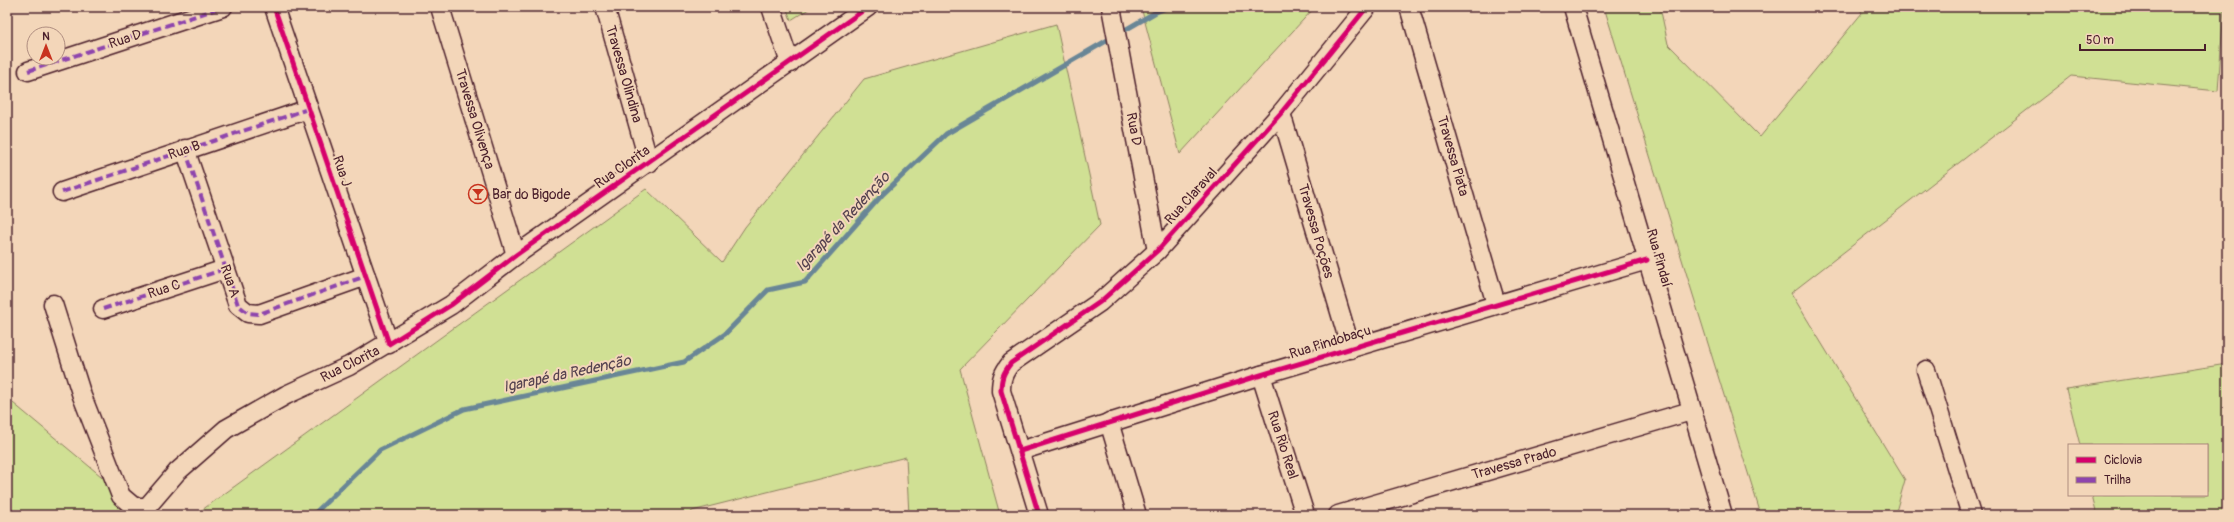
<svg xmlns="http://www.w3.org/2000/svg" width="2234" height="522" viewBox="0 0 2234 522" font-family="Pangolin,sans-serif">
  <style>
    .green { fill: #d0e094; stroke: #8d8060 }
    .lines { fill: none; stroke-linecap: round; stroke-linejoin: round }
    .stream { stroke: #698696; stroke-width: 5 }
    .minor-casing { stroke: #4a1f2b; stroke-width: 21 }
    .minor { stroke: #f3d6b9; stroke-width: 18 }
    .quiet { stroke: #8e44ad; stroke-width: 4; stroke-dasharray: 8 4; stroke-linecap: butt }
    .cycleway-casing { stroke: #f3d6b9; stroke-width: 8 }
    .cycleway { stroke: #d6006c; stroke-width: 5 }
    .labels { text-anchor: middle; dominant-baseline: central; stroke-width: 4; stroke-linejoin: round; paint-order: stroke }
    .street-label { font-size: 14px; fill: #4a1f2b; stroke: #f3d6b9 }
    .poi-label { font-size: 14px; fill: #4a1f2b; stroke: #f3d6b9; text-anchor: start }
    .water-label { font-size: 15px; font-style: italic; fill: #54414f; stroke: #f3d6b9 }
  </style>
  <rect width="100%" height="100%" fill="#f3d6b9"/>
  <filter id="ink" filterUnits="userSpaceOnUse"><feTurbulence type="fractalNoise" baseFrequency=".025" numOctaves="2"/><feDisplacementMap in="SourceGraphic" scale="8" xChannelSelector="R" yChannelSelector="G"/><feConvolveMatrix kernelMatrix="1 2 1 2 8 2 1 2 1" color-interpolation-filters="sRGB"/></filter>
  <g filter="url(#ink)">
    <g class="green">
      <path d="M786 7H812L791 20Z"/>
      <path d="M1141 7H1315L1180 154Z"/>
      <path d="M1604 7H1660L1668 44 1760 137 1862 13 1859 7H2224L2218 91 2071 76 1791 293 1905 480 1895 515H1761Z"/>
      <path d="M1056 24 1100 225 960 369 1000 515H909L906 457 692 511 690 515H195L646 189 722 262 745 227 864 79Z"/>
      <path d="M2227 364V515H2097L2092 495H2207V445H2080L2066 389Z"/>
      <path d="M7 398 148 515H7Z"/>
    </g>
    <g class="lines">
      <path class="stream" d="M313 515 380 450 464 409 684 362 725 334 768 290 805 282 882 195 946 134 1156 12 1169 7"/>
      <defs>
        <g id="minor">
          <path d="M274 7 389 344"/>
          <path d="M440 7 516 255"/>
          <path d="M605 7 649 163"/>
          <path d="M771 7 790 63"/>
          <path d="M1111 7 1157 251"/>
          <path d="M1409 7 1496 304"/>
          <path d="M1573 7 1723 515"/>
          <path d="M28 71 223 7"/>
          <path d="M1281 113 1351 349"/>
          <path d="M185 149 238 305 248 313 259 314 366 276"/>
          <path d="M62 192 308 109"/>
          <path d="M53 304 82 396 121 496 134 507H147L177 472 226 429 286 395 349 366 451 305 516 255 868 7"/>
          <path d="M103 309 225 269"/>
          <path d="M1926 370 1971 515"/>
          <path d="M1261 375 1305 515"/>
          <path d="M1109 422 1137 515"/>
          <path d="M1020 451 1261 375 1647 260"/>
          <path d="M1039 515 1001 391C1001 379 1003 373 1011 363L1100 302 1157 251 1281 113 1367 7"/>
          <path d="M1338 515 1691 411"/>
        </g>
      </defs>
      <use href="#minor" class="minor-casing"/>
      <use href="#minor" class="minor"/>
      <g class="quiet">
        <path d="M28 71 223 7"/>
        <path d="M185 149 238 305 248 313 259 314 366 276"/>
        <path d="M62 192 308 109"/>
        <path d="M103 309 225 269"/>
      </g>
      <defs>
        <g id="cycleway">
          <path d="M274 7 389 344 451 305 516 255 868 7"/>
          <path d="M1020 451 1261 375 1647 260"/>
          <path d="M1039 515 1001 391C1001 379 1003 373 1011 363L1100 302 1157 251 1281 113 1367 7"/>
        </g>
      </defs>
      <use href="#cycleway" class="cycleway-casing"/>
      <use href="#cycleway" class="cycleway"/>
    </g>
  </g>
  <defs>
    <symbol id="bar-ring" viewBox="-11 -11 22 22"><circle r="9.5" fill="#f3d6b9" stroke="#c8321e" stroke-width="1.5"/><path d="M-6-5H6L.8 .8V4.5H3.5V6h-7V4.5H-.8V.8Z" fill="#c8321e"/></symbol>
  </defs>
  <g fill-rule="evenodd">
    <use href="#bar-ring" x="467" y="183" width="22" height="22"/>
  </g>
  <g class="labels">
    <g class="street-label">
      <text transform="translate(125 39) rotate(-18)">Rua D</text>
      <text transform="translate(624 74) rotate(74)">Travessa Olindina</text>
      <text transform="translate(475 119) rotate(73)">Travessa Olivença</text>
      <text transform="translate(1134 129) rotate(79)">Rua D</text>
      <text transform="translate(184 150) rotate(-19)">Rua B</text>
      <text transform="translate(1453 156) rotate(74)">Travessa Piata</text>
      <text transform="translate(622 167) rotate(-35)">Rua Clorita</text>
      <text transform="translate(342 171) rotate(71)">Rua J</text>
      <text transform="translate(1191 196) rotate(-48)">Rua Claraval</text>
      <text transform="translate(1316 231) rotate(74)">Travessa Poções</text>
      <text transform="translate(1659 258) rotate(74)">Rua Pindaí</text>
      <text transform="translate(230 281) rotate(71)">Rua A</text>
      <text transform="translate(164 289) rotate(-18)">Rua C</text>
      <text transform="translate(1330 342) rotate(-17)">Rua Pindobaçu</text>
      <text transform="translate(350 364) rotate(-27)">Rua Clorita</text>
      <text transform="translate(1283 445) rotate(72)">Rua Rio Real</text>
      <text transform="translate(1514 463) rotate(-16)">Travessa Prado</text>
    </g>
    <g class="poi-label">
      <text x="492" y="194">Bar do Bigode</text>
    </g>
    <g class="water-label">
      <text transform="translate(843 222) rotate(-47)">Igarapé da Redenção</text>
      <text transform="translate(567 374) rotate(-12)">Igarapé da Redenção</text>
    </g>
  </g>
  <rect width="2234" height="522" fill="none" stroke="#f3d6b9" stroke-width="24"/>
  <rect x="12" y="12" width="2210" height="498" fill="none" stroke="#4a1f2b" stroke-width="1.5" filter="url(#ink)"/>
  <rect x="2068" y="444" width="140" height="52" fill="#f3d6b9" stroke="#af8d80"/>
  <rect x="2076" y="457" width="20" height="6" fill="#d6006c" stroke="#af8d80"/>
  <text x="2104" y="464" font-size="12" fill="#4a1f2b">Ciclovia</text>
  <rect x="2076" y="477" width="20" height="6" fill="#8e44ad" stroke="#af8d80"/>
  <text x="2104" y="484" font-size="12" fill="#4a1f2b">Trilha</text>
  <g transform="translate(46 46)"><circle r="19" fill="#f3d6b9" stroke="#af8d80"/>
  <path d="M0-3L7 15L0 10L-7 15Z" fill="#c8321e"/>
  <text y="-6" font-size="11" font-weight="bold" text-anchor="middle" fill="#4a1f2b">N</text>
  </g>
  <path d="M2080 44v6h125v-6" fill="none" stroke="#4a1f2b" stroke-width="2"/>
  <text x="2086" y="44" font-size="12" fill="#4a1f2b" stroke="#f3d6b9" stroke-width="3" paint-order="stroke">50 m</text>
</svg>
